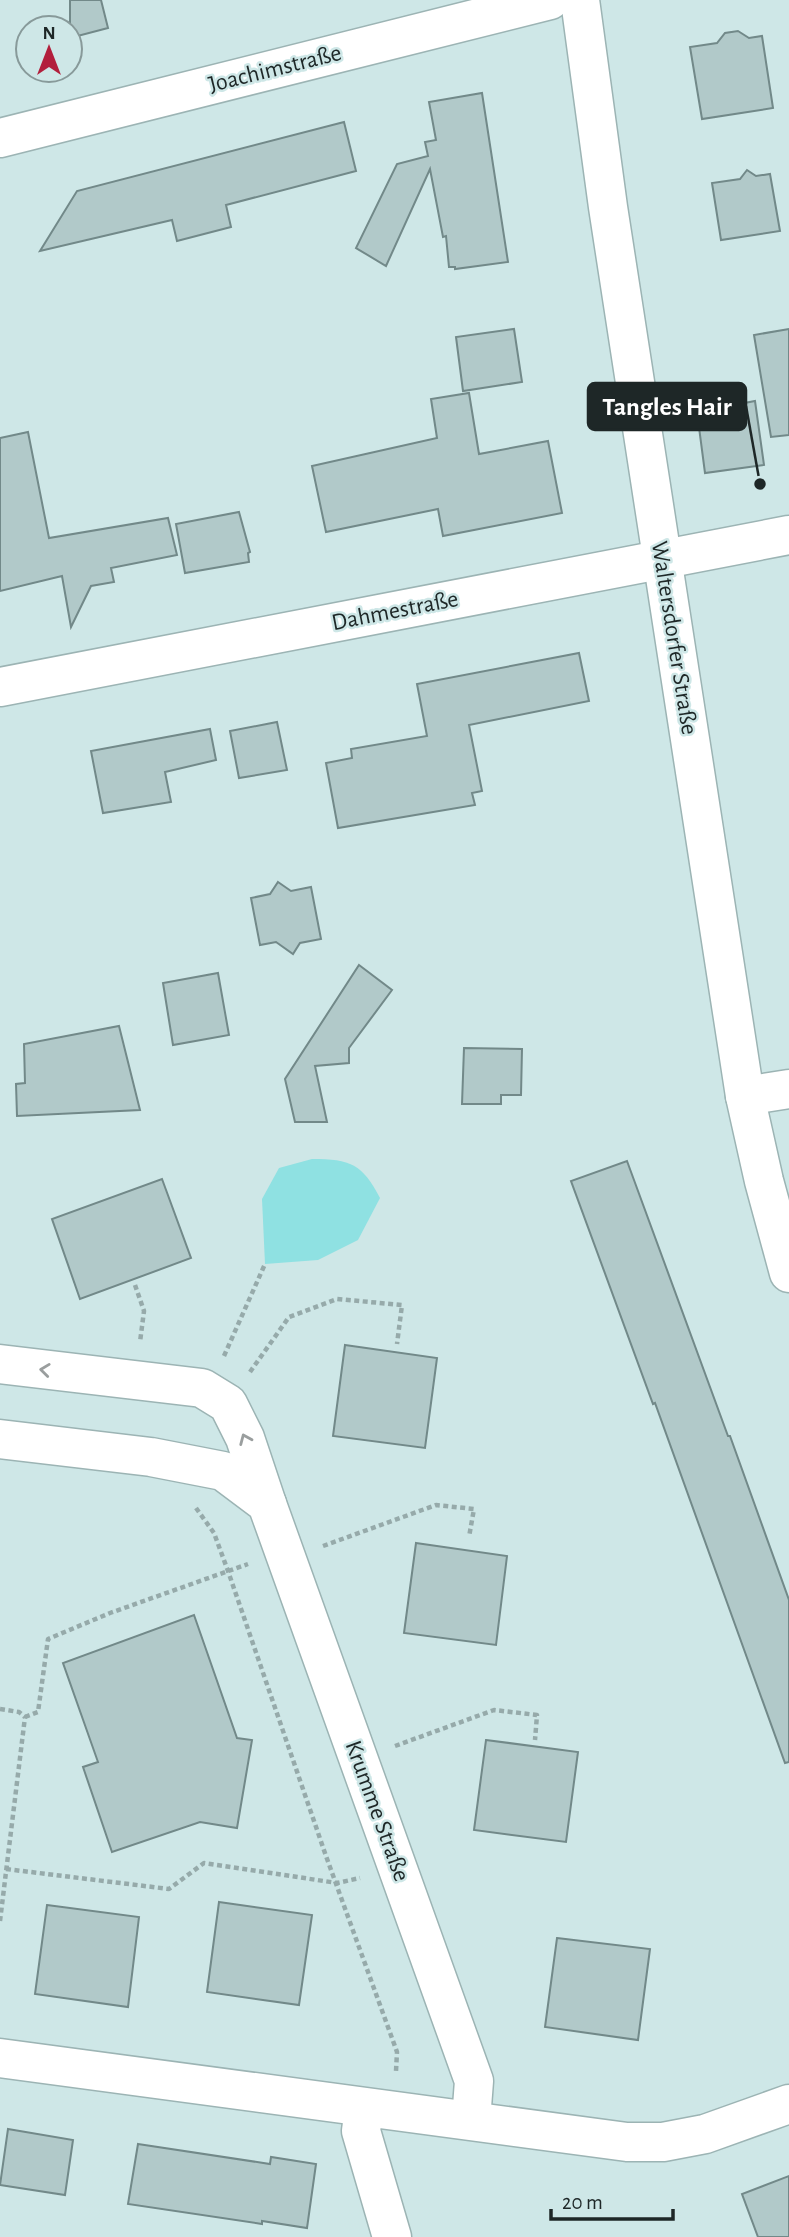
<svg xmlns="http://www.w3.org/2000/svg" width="789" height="2237" viewBox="0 0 789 2237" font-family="'Alegreya Sans',sans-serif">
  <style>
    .green { fill: #8fe1e2 }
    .building { fill: #b1c9c9; stroke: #728989; stroke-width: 2 }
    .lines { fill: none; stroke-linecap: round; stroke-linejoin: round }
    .minor-casing { stroke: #9cb4b4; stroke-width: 41 }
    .path { stroke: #96aaaa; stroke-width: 4.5; stroke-dasharray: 5 3.5; stroke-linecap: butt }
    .minor { stroke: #fff; stroke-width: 38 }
    .oneway { stroke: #9a9e9e }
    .labels { text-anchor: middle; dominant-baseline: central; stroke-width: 5; stroke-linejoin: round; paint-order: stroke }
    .street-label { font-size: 24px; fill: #1e2727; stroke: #cee7e7 }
    .leader { fill: none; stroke: #1e2727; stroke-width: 2.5 }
    .callout-dot { fill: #1e2727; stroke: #cee7e7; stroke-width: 2.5 }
    .callout { fill: #1e2727; stroke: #1e2727; stroke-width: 2.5 }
    .callout-label { font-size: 26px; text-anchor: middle; font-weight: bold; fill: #fff }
  </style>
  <rect width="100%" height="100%" fill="#cee7e7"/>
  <path class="green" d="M312 1159C351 1159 362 1164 380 1198L358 1240 318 1260 265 1264 262 1199 279 1168Z"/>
  <g class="building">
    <path d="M70 0H101L108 28 70 38Z"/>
    <path d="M738 31 749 38 762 36 773 108 702 119 690 47 717 43 725 33Z"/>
    <path d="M482 93 508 262 455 269V267H449L446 236 443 237 430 169 386 266 356 248 397 164 428 156 425 142 436 140 429 102Z"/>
    <path d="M344 122 356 171 226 205 231 227 177 241 172 220 40 251 77 191Z"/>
    <path d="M747 170 756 176 770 174 780 231 721 240 712 183 740 179Z"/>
    <path d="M514 329 522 382 463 391 456 337Z"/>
    <path d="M789 329V435L771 437 754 335Z"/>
    <path d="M469 393 479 454 548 441 562 513 443 536 438 509 326 532 312 466 437 438 431 399Z"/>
    <path d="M755 401 764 465 705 473 697 412Z"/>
    <path d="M28 432 49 538 168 518 177 555 111 568 114 582 91 586 71 627 62 576 0 591V438Z"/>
    <path d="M239 512 250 552 248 553 249 562 185 573 176 524Z"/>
    <path d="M579 653 589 701 469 725 482 791 472 793 475 805 338 828 326 763 352 758 351 749 427 736 417 684Z"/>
    <path d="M277 722 287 770 239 778 230 731Z"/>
    <path d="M210 729 216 760 165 772 171 802 103 813 91 751Z"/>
    <path d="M278 882 291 891 311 887 321 939 300 943 293 954 276 942 260 945 251 898 270 894Z"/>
    <path d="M359 965 392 990 349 1048V1063L315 1066 327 1122H295L285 1079Z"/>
    <path d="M218 973 229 1035 173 1045 163 983Z"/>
    <path d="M119 1026 140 1110 17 1116 16 1084 25 1083 24 1044Z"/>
    <path d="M464 1048 522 1049 521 1095H501V1104H462Z"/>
    <path d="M627 1161 728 1436H730L789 1600V1762L785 1763 655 1403 653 1404 571 1181Z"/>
    <path d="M162 1179 191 1258 80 1299 52 1219Z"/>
    <path d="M345 1345 437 1358 425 1448 333 1436Z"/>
    <path d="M416 1543 507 1556 496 1645 404 1633Z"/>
    <path d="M194 1615 237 1738 252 1740 237 1828 200 1822 112 1852 83 1767 98 1762 63 1663Z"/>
    <path d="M486 1740 578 1752 566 1842 474 1830Z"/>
    <path d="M219 1902 312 1915 299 2005 207 1992Z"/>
    <path d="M47 1905 139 1917 128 2007 35 1994Z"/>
    <path d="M557 1938 650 1949 638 2040 545 2027Z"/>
    <path d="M8 2129 73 2140 65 2195 0 2185Z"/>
    <path d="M138 2144 270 2164 271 2157 316 2164 307 2228 262 2221V2224L128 2204Z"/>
    <path d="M789 2176V2237H758L742 2194Z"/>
  </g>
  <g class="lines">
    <defs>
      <g id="minor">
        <path d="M580 0 608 207 745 1096 764 1181 789 1273"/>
        <path d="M0 138 550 0"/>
        <path d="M0 687 789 535"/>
        <path d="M745 1096 789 1089"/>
        <path d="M0 1364 202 1388 228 1404 245 1438 267 1504"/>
        <path d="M0 1439 151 1457 223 1471 267 1504 474 2081 471 2120"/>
        <path d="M0 2058 627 2142H663L705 2134 789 2104"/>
        <path d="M364 2108 361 2131 392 2237"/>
      </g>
    </defs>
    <use href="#minor" class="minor-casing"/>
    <g class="path">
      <path d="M135 1285 144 1311 140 1342"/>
      <path d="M224 1356 265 1264"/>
      <path d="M250 1372 289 1317 337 1299 402 1305 397 1344"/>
      <path d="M196 1508 214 1533 228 1571 326 1856 397 2052 396 2071"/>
      <path d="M323 1546 436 1505 474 1509 469 1537"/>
      <path d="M0 1709 19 1712 25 1717"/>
      <path d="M25 1717 38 1712 48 1639 110 1613 248 1564"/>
      <path d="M395 1746 494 1710 537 1715 535 1740"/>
      <path d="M6 1869 169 1889 204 1863 337 1883 360 1878"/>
      <path d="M0 1921 25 1717"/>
    </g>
    <use href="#minor" class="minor"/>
  </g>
  <defs><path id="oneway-chevron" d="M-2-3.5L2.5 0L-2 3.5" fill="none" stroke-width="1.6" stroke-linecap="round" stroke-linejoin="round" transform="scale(1.75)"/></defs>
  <g class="oneway">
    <use href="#oneway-chevron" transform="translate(45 1370) rotate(-173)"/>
    <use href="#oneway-chevron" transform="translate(245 1439) rotate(-113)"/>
  </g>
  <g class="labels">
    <g class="street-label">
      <text transform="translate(275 69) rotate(-14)">Joachimstraße</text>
      <text transform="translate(395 611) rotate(-11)">Dahmestraße</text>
      <text transform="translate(674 638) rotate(81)">Waltersdorfer Straße</text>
      <text transform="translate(377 1811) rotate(70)">Krumme Straße</text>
    </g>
  </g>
  <path class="leader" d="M760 484L746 406"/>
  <circle class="callout-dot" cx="760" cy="484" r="7"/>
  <rect class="callout" x="588" y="383" width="158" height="47" rx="7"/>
  <g class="callout-label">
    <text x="667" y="415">Tangles Hair</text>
  </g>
  <g transform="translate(49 49)"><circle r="33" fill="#cee7e7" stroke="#889a9a" stroke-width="2"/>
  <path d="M0-5L12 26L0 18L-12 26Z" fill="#b21f3c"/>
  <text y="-10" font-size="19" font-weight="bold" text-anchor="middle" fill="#1e2727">N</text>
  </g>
  <path d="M551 2209v10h122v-10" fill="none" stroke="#1e2727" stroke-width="3.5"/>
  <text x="562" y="2209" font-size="21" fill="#1e2727" stroke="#cee7e7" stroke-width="5" paint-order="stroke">20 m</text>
</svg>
